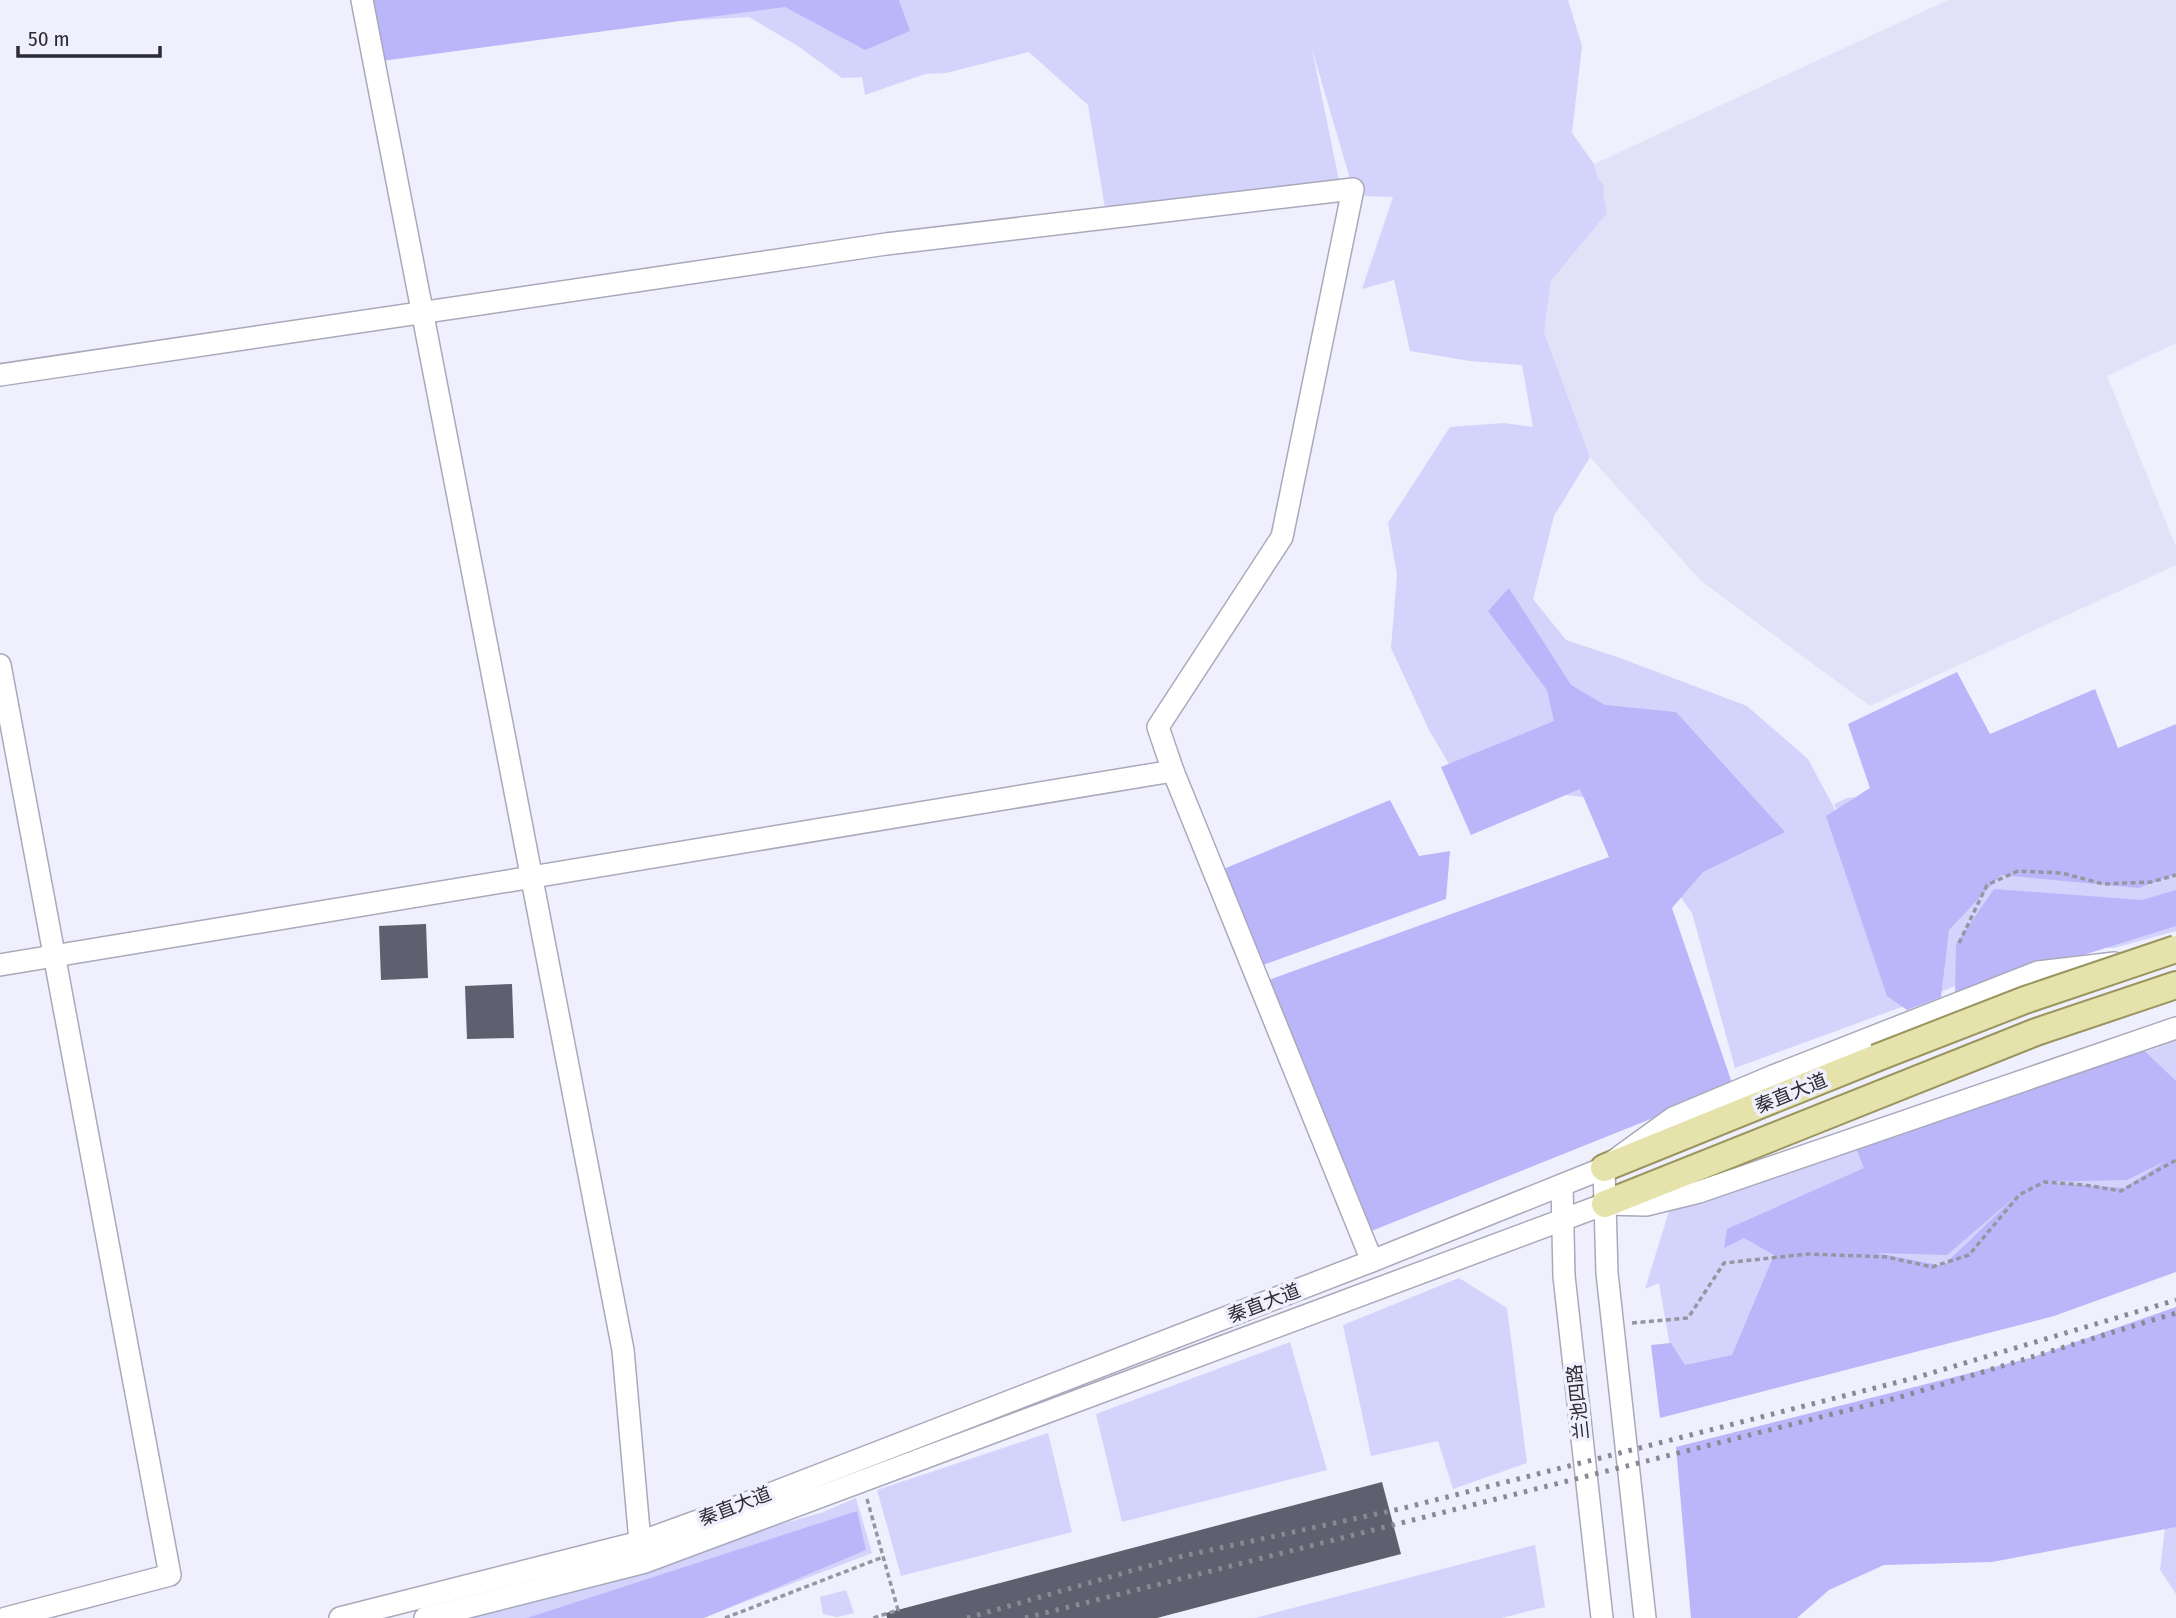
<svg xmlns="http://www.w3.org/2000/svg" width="2176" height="1618" viewBox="0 0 2176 1618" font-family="'Fira Sans Condensed','Noto Sans SC',sans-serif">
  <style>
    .built { fill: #e2e1f7 }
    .green { fill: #d4d3fc }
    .forest { fill: #bab6f9; fill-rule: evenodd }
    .building { fill: #5f5f6f }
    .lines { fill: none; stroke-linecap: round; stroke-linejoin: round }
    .minor-casing { stroke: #a9a9bb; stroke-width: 24 }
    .major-casing { stroke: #9a955e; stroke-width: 30 }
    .path { stroke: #9696a2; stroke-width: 3.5; stroke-dasharray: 5 3.5; stroke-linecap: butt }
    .minor { stroke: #fff; stroke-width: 21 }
    .major { stroke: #e6e2ac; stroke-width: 26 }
    .rail { stroke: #898994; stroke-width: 5; stroke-dasharray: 3.5 7; stroke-linecap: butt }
    .major-bridge-casing { stroke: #9a955e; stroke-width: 30; stroke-linecap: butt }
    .major-bridge { stroke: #e6e2ac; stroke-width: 26 }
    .labels { text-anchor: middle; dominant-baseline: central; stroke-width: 7; stroke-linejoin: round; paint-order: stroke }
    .street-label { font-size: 19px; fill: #2d2c34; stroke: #efeffe }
  </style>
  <rect width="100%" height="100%" fill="#efeffe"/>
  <path class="built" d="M1948 0H2176V343L2107 376 2176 547V565L1870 706 1701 581 1590 457 1544 332 1551 281 1607 213 1594 164Z"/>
  <g class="green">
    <path d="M400 0H1568L1582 46 1572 133 1594 164 1598 179 1604 186 1603 195 1607 213 1551 281 1544 332 1590 457 1554 516 1533 599 1566 640 1620 658 1747 706 1808 759 1863 862 1834 804 1847 798 1945 789 2052 788 2176 733V931L2114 948 2048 947 1929 997 1735 1068 1692 913 1655 861 1602 799 1565 795 1484 823 1429 730 1391 648 1397 575 1388 523 1450 427 1504 423 1533 427 1522 365 1470 361 1410 351 1394 280 1362 289 1393 197 1363 196 1350 179 1312 49 1340 185 1106 214 1088 105 1029 52 946 73 925 74 865 95 862 77 842 78 798 46 749 17 606 25Z"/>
    <path d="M2176 1041V1265L1681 1411 1659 1283 1645 1289 1670 1208 1854 1143 1859 1154Z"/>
    <path d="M1459 1278 1507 1308 1527 1463 1453 1489 1438 1441 1371 1456 1343 1325Z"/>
    <path d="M1290 1342 1327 1470 1122 1522 1096 1414Z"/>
    <path d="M1048 1433 1072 1532 901 1576 877 1490Z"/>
    <path d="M2176 1458V1594L2160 1570 2169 1494Z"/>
    <path d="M856 1498 872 1553 703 1618H439L821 1513Z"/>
    <path d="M1535 1545 1545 1607 1502 1618H1255Z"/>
    <path d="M846 1590 854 1613 837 1617 823 1614 820 1597Z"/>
  </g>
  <g class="forest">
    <path d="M370 0H899L910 31 865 50 785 7 382 61Z"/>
    <path d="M1509 588 1571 685 1605 705 1676 712 1785 832 1703 872 1672 908 1733 1086 1359 1236 1255 985 1609 857 1580 789 1471 835 1441 767 1554 721 1547 690 1488 611Z"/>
    <path d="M1957 672 1990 734 2095 689 2118 748 2176 724V874L2139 888 2001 875 1949 930 1941 997 1907 1010 1887 996 1826 816 1870 788 1848 724Z"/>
    <path d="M1390 800 1419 856 1450 851 1446 899 1255 968 1209 875Z"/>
    <path d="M1994 889 2142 900 2176 890V926L1955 995 1956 944Z"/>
    <path d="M2133 1040 2176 1081V1272L2054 1316 1660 1418 1651 1345 1671 1343 1685 1365 1732 1355 1774 1255 1744 1238 1724 1248 1727 1229 1864 1168 1854 1143ZM2166 1161 2124 1188 2043 1182 2127 1180ZM2017 1195 1943 1266 1876 1253 1947 1255Z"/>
    <path d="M2176 1307V1527L1992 1562 1884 1565 1829 1590 1797 1618H1691L1676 1447 2030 1358Z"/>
    <path d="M857 1511 866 1550 704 1618H527Z"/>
  </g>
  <g class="building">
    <path d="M426 924 428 978 381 980 379 926Z"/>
    <path d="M512 984 514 1038 467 1039 465 986Z"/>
    <path d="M1382 1482 1401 1554 1157 1618H887L886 1613Z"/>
  </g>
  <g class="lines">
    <defs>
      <g id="minor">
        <path d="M362 0 623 1350 640 1542"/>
        <path d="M0 375 886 244 1353 189 1282 537 1158 727 1173 771"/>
        <path d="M0 665 170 1575 6 1618"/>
        <path d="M0 965 1173 771 1372 1261"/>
        <path d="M1604 1168 1607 1273 1645 1618"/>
        <path d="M1562 1185 1564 1276 1602 1618"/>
        <path d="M340 1618 640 1542 739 1506 1372 1261 1604 1168 1673 1118 1773 1076 2038 972 2115 963"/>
        <path d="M425 1618 645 1562 1605 1204 1646 1205 1699 1192 2176 1028"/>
      </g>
      <g id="major">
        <path d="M1604 1168 1876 1058"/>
        <path d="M1605 1204 2036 1032 2176 985"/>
      </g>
    </defs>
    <use href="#minor" class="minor-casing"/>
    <use href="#major" class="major-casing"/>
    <g class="path">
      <path d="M1959 943 1987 885 2018 871 2062 873 2103 884 2151 882 2176 875"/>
      <path d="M1632 1323 1688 1318 1724 1263 1808 1254 1887 1257 1932 1267 1969 1255 2019 1195 2044 1182 2085 1185 2121 1191 2176 1160"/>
      <path d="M867 1499 898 1610 873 1618"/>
      <path d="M725 1618 883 1557"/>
    </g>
    <use href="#minor" class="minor"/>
    <use href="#major" class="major"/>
    <g class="rail">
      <path d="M967 1618 1183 1556 1404 1508 1918 1377 2176 1300"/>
      <path d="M1025 1618 1904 1396 2176 1313"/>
    </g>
    <defs>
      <path id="major-bridge" d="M1876 1058 2025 1000 2176 949"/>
    </defs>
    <use href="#major-bridge" class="major-bridge-casing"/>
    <use href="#major-bridge" class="major-bridge"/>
  </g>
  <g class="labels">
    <g class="street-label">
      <text transform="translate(1791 1093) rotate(-22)">秦直大道</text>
      <text transform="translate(1264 1303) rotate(-21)">秦直大道</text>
      <text transform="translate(1578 1402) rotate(-96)">兰池四路</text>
      <text transform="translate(735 1506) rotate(-21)">秦直大道</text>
    </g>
  </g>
  <path d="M18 46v10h142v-10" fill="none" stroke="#2d2c34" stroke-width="3.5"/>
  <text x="28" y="46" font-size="21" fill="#2d2c34" stroke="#efeffe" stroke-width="5" paint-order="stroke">50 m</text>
</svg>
